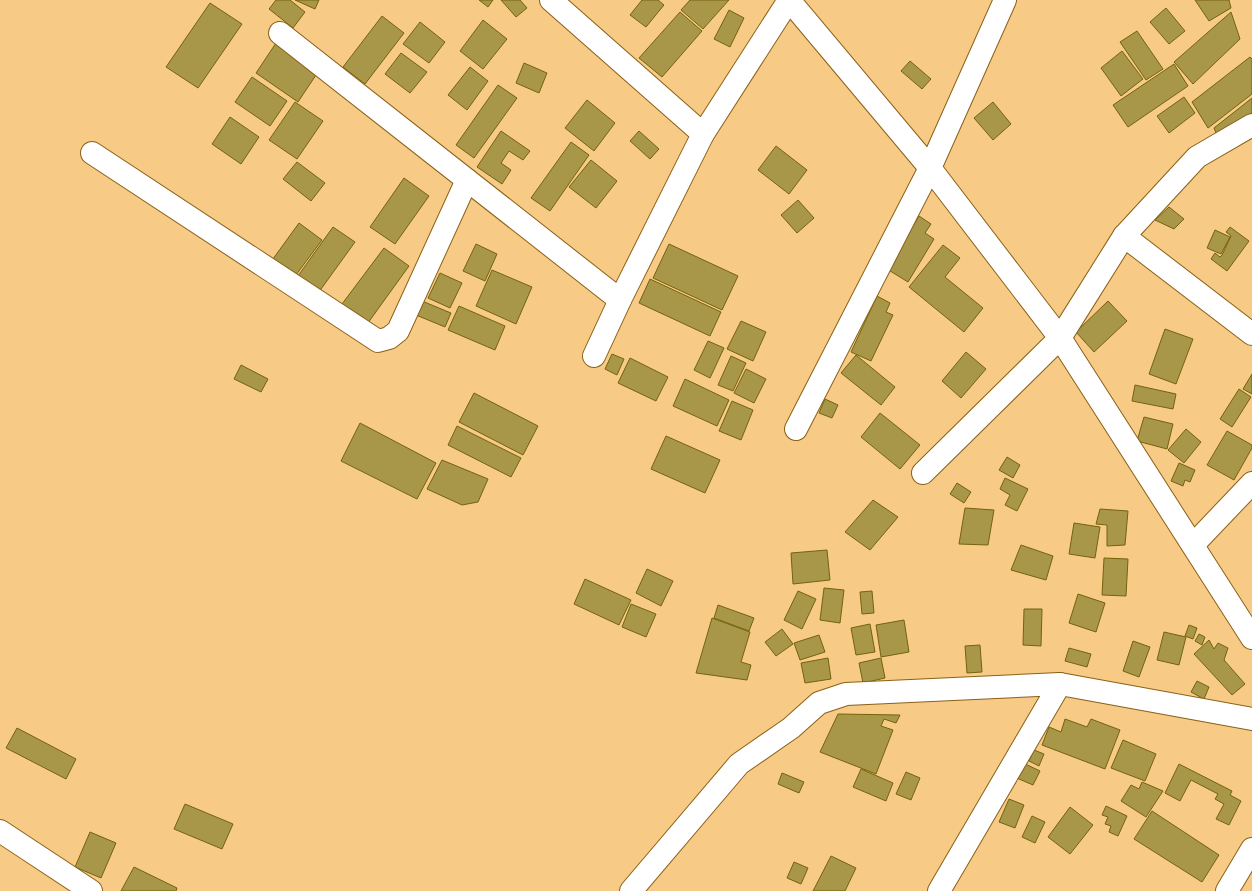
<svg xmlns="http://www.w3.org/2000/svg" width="1252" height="891" viewBox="0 0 1252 891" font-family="'Space Grotesk',sans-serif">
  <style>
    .building { fill: #a89649; stroke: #75630b }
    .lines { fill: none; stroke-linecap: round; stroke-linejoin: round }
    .minor-casing { stroke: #8a6118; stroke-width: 24 }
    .minor { stroke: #fff; stroke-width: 22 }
  </style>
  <rect width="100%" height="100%" fill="#f7ca86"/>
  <g class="building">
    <path d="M276 0H290L305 12 293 28 269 9Z"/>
    <path d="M295 0H319L315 9Z"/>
    <path d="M479 0H493L488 7Z"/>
    <path d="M501 0H520L527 8 516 17Z"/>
    <path d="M642 0H658L664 5 646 27 630 15Z"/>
    <path d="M690 0H729L703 29 681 10Z"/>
    <path d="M1195 0H1229L1231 8 1209 21Z"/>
    <path d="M210 3 242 24 198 88 166 67Z"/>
    <path d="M1166 8 1185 31 1169 44 1150 22Z"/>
    <path d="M729 10 744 18 730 47 714 39Z"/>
    <path d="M680 12 702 31 662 77 639 58Z"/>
    <path d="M1231 12 1240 39 1193 84 1174 62Z"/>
    <path d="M382 16 404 33 365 84 343 67Z"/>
    <path d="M483 20 507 39 483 69 460 51Z"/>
    <path d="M420 22 445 42 429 63 403 44Z"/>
    <path d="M1137 31 1163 69 1146 80 1120 42Z"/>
    <path d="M276 43 318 72 298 102 256 73Z"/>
    <path d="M1122 51 1143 79 1121 96 1101 68Z"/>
    <path d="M401 53 427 72 410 93 385 74Z"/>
    <path d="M1250 57 1252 59V94L1208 128 1192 102Z"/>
    <path d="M910 61 931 79 922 89 901 71Z"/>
    <path d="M524 63 547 73 539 93 516 83Z"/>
    <path d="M1174 64 1188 86 1128 127 1113 105Z"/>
    <path d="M470 67 488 81 467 110 448 95Z"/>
    <path d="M252 77 287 101 270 126 235 102Z"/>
    <path d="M498 85 517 98 474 158 456 145Z"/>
    <path d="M1184 97 1195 113 1169 133 1157 116Z"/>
    <path d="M1252 98V115L1218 138 1214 128Z"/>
    <path d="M587 100 615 123 594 151 565 128Z"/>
    <path d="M295 102 323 121 297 159 269 140Z"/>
    <path d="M993 102 1011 124 993 140 974 118Z"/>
    <path d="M230 117 259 137 241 164 212 144Z"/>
    <path d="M501 131 530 151 523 160 509 151 501 163 511 170 502 184 477 167Z"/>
    <path d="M639 131 659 149 650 159 630 141Z"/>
    <path d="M571 142 589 155 550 211 531 198Z"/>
    <path d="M776 146 807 170 789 194 758 170Z"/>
    <path d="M591 160 617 181 596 208 569 187Z"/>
    <path d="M297 162 325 183 311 201 283 179Z"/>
    <path d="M404 178 429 196 395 244 370 227Z"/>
    <path d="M798 200 814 218 797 233 781 215Z"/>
    <path d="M1169 207 1184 219 1174 229 1155 220Z"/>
    <path d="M919 216 931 224 925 233 934 239 908 282 887 269Z"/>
    <path d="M299 223 322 240 293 279 270 263Z"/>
    <path d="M333 227 355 242 316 296 295 280Z"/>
    <path d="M1230 227 1249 241 1227 271 1211 259 1215 253 1220 257 1222 255 1231 236 1226 232Z"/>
    <path d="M1215 230 1230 237 1221 254 1207 248Z"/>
    <path d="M476 244 497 254 485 281 463 271Z"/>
    <path d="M669 244 738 276 722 310 653 278Z"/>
    <path d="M943 245 960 258 945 277 983 308 964 332 909 287Z"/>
    <path d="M384 248 409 266 365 327 339 308Z"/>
    <path d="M492 270 532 287 516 324 476 306Z"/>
    <path d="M440 273 462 283 450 308 428 298Z"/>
    <path d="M650 279 721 312 710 336 639 303Z"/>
    <path d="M877 296 890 303 886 312 893 315 871 361 851 352Z"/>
    <path d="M422 301 451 313 445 327 416 315Z"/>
    <path d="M1108 301 1127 321 1094 352 1076 332Z"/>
    <path d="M459 306 505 326 495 350 448 330Z"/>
    <path d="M741 321 766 332 753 361 727 349Z"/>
    <path d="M1165 329 1193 339 1176 384 1149 374Z"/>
    <path d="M708 341 724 348 710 378 694 370Z"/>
    <path d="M966 352 986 369 961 398 942 381Z"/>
    <path d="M612 354 624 359 617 375 605 369Z"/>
    <path d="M856 355 895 387 881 405 841 373Z"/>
    <path d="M731 356 746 363 733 391 718 385Z"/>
    <path d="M630 358 668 377 656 401 618 383Z"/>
    <path d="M241 365 268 379 261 392 234 379Z"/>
    <path d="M746 369 766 379 754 403 734 393Z"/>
    <path d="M1252 374V394L1243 389Z"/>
    <path d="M685 379 729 400 717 426 673 406Z"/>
    <path d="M1135 385 1176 394 1173 409 1132 401Z"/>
    <path d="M1239 389 1251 397 1232 427 1220 419Z"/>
    <path d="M474 393 538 426 523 455 459 422Z"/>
    <path d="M825 399 838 405 832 418 819 413Z"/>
    <path d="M732 401 753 410 741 440 719 431Z"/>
    <path d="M880 413 920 445 900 469 861 437Z"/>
    <path d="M1144 417 1173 424 1167 449 1137 441Z"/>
    <path d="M360 423 436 463 417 499 341 461Z"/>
    <path d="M457 426 521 458 511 477 448 445Z"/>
    <path d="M1186 429 1201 442 1184 463 1168 450Z"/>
    <path d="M1227 431 1252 445V448L1234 480 1207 465Z"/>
    <path d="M666 436 720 460 705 493 651 469Z"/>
    <path d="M1007 457 1020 465 1013 478 999 470Z"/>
    <path d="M442 460 488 479 478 502 462 505 427 489Z"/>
    <path d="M1179 463 1195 470 1190 482 1185 480 1183 486 1171 481Z"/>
    <path d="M1005 478 1028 489 1017 511 1005 505 1010 495 1000 489Z"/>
    <path d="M957 483 971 492 964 503 950 494Z"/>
    <path d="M873 500 898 517 870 550 845 532Z"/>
    <path d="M965 508 994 510 988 545 959 544Z"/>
    <path d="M1100 509 1128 511 1125 545 1107 546V525L1096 524Z"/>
    <path d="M1074 523 1100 527 1095 558 1069 554Z"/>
    <path d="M1021 545 1053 556 1046 580 1011 570Z"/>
    <path d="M827 550 830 580 793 584 791 553Z"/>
    <path d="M1104 558 1128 559 1126 596 1102 595Z"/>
    <path d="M647 569 673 581 661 606 636 593Z"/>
    <path d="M585 579 631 600 619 625 574 604Z"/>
    <path d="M824 588 844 590 840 623 820 620Z"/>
    <path d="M798 591 816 599 802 629 784 620Z"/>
    <path d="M872 591 874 613 862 614 860 592Z"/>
    <path d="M1078 594 1105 603 1096 632 1069 623Z"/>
    <path d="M631 604 656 614 646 637 622 627Z"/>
    <path d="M718 605 754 618 749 631 714 618Z"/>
    <path d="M1024 609H1042L1041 646 1023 645Z"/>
    <path d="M712 618 750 632 741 662 751 665 747 680 696 673Z"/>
    <path d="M904 620 909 652 881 657 876 625Z"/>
    <path d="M870 624 875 652 856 655 851 628Z"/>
    <path d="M1189 625 1197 628 1193 639 1185 636Z"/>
    <path d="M782 629 793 644 776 656 765 642Z"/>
    <path d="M1164 632 1186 637 1179 665 1157 660Z"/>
    <path d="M1199 634 1205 637 1202 645 1195 641Z"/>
    <path d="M819 635 825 652 800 660 794 643Z"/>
    <path d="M1209 640 1214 649 1218 643 1228 648 1224 660 1245 684 1232 695 1194 654Z"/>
    <path d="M1133 641 1150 647 1139 677 1123 671Z"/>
    <path d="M980 645 982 672 967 673 965 646Z"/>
    <path d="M1069 648 1091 654 1087 667 1065 661Z"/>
    <path d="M828 658 831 679 805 683 801 663Z"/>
    <path d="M881 658 885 678 863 683 859 663Z"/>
    <path d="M1197 681 1209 687 1204 699 1191 692Z"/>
    <path d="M838 714 900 715 896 723 884 719 881 726 893 730 876 774 820 752Z"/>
    <path d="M1065 719 1087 727 1091 719 1120 730 1105 769 1042 745 1049 727 1061 732Z"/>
    <path d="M17 728 76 759 66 779 6 748Z"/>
    <path d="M1123 740 1156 754 1145 781 1111 768Z"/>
    <path d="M1034 750 1044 754 1039 766 1029 761Z"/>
    <path d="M1019 761 1040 771 1033 785 1012 776Z"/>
    <path d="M1179 764 1232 791 1230 795 1241 801 1229 825 1216 819 1224 804 1215 799 1218 794 1191 780 1180 801 1165 793Z"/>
    <path d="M861 769 893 783 886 801 853 787Z"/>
    <path d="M906 772 920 778 911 800 896 794Z"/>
    <path d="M782 773 804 782 799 793 778 784Z"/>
    <path d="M1142 782 1163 791 1146 817 1121 801 1131 785 1139 789Z"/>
    <path d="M1009 799 1024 805 1015 828 999 822Z"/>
    <path d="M185 804 233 824 222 849 174 829Z"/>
    <path d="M1106 806 1127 816 1118 836 1109 832 1111 826 1105 824 1108 817 1102 815Z"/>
    <path d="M1070 807 1093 825 1070 854 1048 837Z"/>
    <path d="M1152 811 1219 855 1202 882 1134 839Z"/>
    <path d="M1032 816 1045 822 1035 843 1022 837Z"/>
    <path d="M90 832 116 843 101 878 75 867Z"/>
    <path d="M831 856 856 868 845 891H813Z"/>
    <path d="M794 862 808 868 801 884 787 878Z"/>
    <path d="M134 867 177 888 176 891H121Z"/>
  </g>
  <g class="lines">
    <defs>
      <g id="minor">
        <path d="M551 0 703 134"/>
        <path d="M789 0 930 168 1060 338 1252 638"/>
        <path d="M280 33 620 300"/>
        <path d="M92 153 378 341 389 338 398 331 467 180"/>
        <path d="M1124 236 1252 334"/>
        <path d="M594 356 620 300 703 134 789 0"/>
        <path d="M796 429 930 168 1005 0"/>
        <path d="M923 473 1060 338 1124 236 1197 157 1252 125"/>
        <path d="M1193 545 1252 483"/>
        <path d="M0 831 91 891"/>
        <path d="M631 891 739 764 791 728 819 703 846 694 1060 684 1252 719"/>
        <path d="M939 891 1060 684"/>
        <path d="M1227 891 1252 849"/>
      </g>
    </defs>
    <use href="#minor" class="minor-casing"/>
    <use href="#minor" class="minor"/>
  </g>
</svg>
